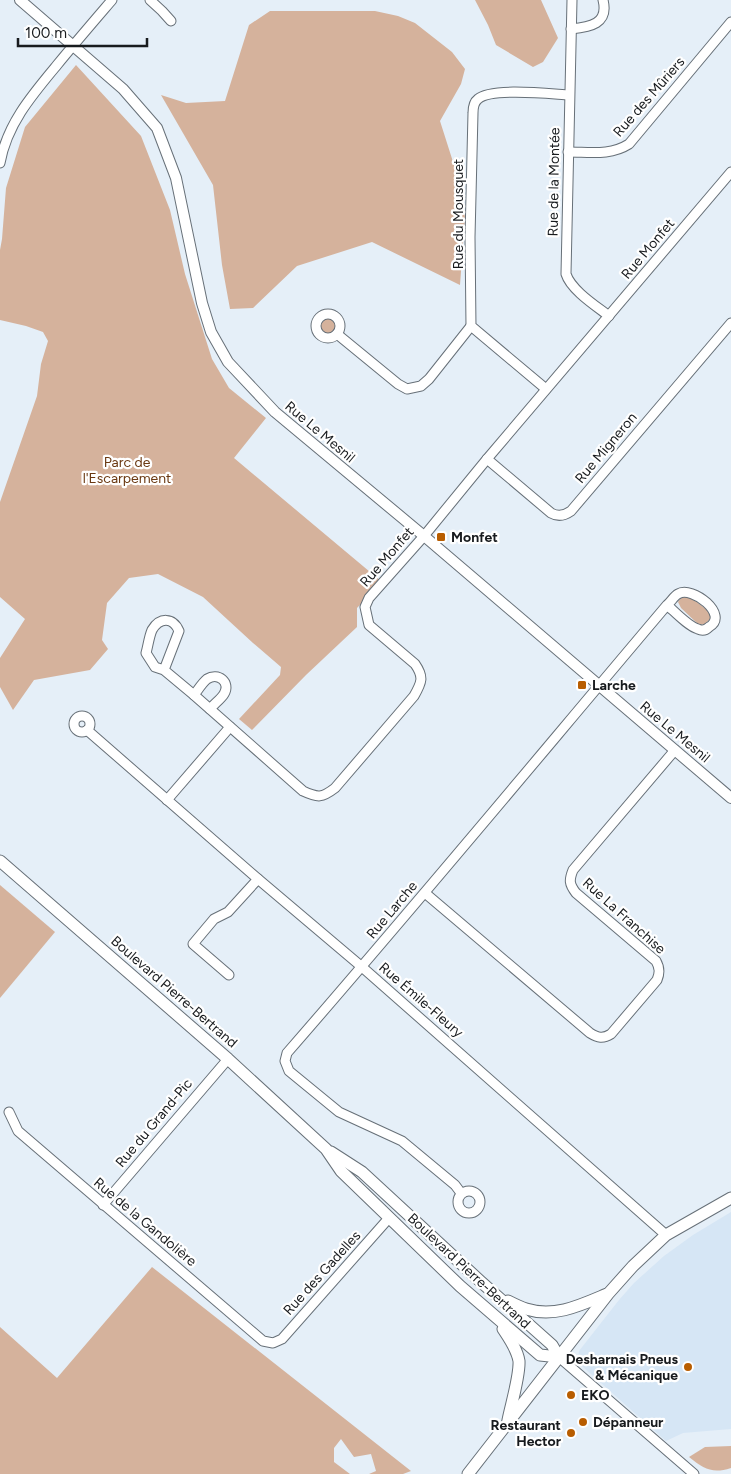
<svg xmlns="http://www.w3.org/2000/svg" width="731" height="1474" viewBox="0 0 731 1474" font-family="Figtree,sans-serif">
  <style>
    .built { fill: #d6e6f5 }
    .green { fill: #d5b29c }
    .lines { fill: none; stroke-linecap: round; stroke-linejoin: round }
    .minor-casing { stroke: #677078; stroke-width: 11 }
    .tertiary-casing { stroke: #677078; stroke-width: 12 }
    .secondary-casing { stroke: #677078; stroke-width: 13 }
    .minor { stroke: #fff; stroke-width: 9 }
    .tertiary { stroke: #fff; stroke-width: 10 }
    .secondary { stroke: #fff; stroke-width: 11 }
    .poi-dot { fill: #b85d00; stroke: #fff; stroke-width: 2 }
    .labels { text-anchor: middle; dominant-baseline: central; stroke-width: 4.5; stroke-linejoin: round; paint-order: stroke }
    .street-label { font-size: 14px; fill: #181b1e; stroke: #fff }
    .park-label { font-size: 14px; fill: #6a3811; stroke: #fff }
    .poi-label { font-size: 14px; font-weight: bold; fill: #181b1e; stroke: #fff; text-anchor: start }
  </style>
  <rect width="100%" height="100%" fill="#e5eff8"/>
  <path class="built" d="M731 1212V1429L683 1433 666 1441 582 1366 578 1358 579 1351 619 1300 634 1283 664 1256 693 1235Z"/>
  <g class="green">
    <path d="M475 0H541L558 38 543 62 533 67 496 45 488 25Z"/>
    <path d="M270 11H375L398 16 415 23 452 52 465 69 461 84 440 121 454 165 465 217 460 285 372 242 297 266 253 308 230 309 222 265 213 185 161 95 186 103 225 101 249 25Z"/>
    <path d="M76 65 141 136 170 210 185 274 212 359 229 388 266 418 234 458 382 582 357 608V627L306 675 252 730 239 719 280 675 281 667 253 643 203 597 158 574 129 578 107 603 102 640 108 649 90 670 34 680 13 710 0 687V658L25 619 0 597V502L37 396 41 364 48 341 43 332 26 326 0 320V250L2 239 6 188 25 127Z"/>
    <path d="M328 313C345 316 338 325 340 337 335 337 329 339 324 337 310 331 316 316 328 313Z"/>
    <path d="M685 596 693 599 711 613 710 619 705 624 699 625 681 608 678 602 680 599Z"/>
    <path d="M0 885 55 932 0 998Z"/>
    <path d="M152 1267 411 1471 403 1474H369L376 1471 371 1454 354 1457 341 1439 334 1448V1462L350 1474H0V1327L57 1378Z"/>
    <path d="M731 1446V1468C712 1474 704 1469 689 1457L705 1447Z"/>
  </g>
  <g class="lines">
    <defs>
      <g id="minor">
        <path d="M150 0 162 11 171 21"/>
        <path d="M572 0 566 274C571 290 596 306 609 316"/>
        <path d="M571 29C590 27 609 24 603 0"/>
        <path d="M568 152C590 152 610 156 629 144L731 22"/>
        <path d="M0 163C7 124 32 95 57 65 75 43 94 21 112 0"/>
        <circle cx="328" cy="326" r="12"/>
        <path d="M337 334 398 384 407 389 421 386 429 379 471 326"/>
        <path d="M546 389 471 326 470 237 473 113C473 108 474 102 478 99 491 87 551 94 569 95"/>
        <path d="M487 459 551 513C558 517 564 516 571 511L731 323"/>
        <path d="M164 670 179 631C173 617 160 617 152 630 149 637 148 646 146 653L155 667 164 670 194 695 303 791C318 798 322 798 335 788L414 696C422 682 424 677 415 664L369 625 365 607 369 598 424 536 487 459 731 172"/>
        <path d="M194 695C198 690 202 683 207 679 218 672 231 682 224 694 221 699 214 704 210 709"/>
        <circle cx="82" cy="724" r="8"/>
        <path d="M87 730 258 879 362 967 666 1235"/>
        <path d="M167 800 230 727"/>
        <path d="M425 893 590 1033C598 1038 603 1039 611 1034L657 980C660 973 660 968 656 961L576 893C569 884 569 880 573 870L675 750"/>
        <path d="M229 975 193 944 214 919 228 912 258 879"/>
        <path d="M9 1112 18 1131 263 1341 273 1343 282 1339 389 1218"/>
        <circle cx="469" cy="1202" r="11"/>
        <path d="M461 1193 455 1185 402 1141 339 1112 289 1071 285 1061 287 1053C416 905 541 754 667 605 671 602 674 596 678 594 692 585 730 615 709 627 706 630 702 631 698 629 689 627 675 612 667 605"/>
        <path d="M103 1205 228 1059"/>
        <path d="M559 1357 694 1474"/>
      </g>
      <path id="tertiary" d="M20 0 123 89 157 128 176 178 202 303 211 332 228 362 275 412 424 536 731 798"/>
      <g id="secondary">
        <path d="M0 861 228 1059 326 1149 341 1171 460 1286 540 1355 559 1357"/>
        <path d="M331 1152 362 1172 480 1281 552 1345 559 1357"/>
        <path d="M508 1301C514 1304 520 1307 526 1309 555 1318 581 1305 607 1294"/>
        <path d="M503 1329C509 1338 517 1349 519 1361 520 1375 511 1405 508 1420"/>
        <path d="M468 1474 608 1294 633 1266 666 1235 731 1198"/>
      </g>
    </defs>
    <use href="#minor" class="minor-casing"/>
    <use href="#tertiary" class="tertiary-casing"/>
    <use href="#secondary" class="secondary-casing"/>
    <use href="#minor" class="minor"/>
    <use href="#tertiary" class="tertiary"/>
    <use href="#secondary" class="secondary"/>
  </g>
  <g class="poi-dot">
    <rect x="436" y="532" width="10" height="10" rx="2.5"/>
    <rect x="577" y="680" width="10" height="10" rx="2.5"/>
    <circle cx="688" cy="1367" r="5"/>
    <circle cx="571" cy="1395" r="5"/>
    <circle cx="583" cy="1422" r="5"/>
    <circle cx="571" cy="1433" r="5"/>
  </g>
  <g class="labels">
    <g class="street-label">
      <text transform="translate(649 97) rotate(-49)">Rue des Mûriers</text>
      <text transform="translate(554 182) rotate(-89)">Rue de la Montée</text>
      <text transform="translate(458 214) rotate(-90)">Rue du Mousquet</text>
      <text transform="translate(648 249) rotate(-50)">Rue Monfet</text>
      <text transform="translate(320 432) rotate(40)">Rue Le Mesnil</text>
      <text transform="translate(606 448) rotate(-50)">Rue Migneron</text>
      <text transform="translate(387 557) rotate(-49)">Rue Monfet</text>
      <text transform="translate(675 732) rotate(40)">Rue Le Mesnil</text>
      <text transform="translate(392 910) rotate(-50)">Rue Larche</text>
      <text transform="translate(624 916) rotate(42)">Rue La Franchise</text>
      <text transform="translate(174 992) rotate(41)">Boulevard Pierre-Bertrand</text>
      <text transform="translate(421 1000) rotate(41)">Rue Émile-Fleury</text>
      <text transform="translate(154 1123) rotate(-50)">Rue du Grand-Pic</text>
      <text transform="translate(145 1222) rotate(40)">Rue de la Gandolière</text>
      <text transform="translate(469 1271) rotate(43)">Boulevard Pierre-Bertrand</text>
      <text transform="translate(322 1273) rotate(-48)">Rue des Gadelles</text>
    </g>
    <g class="park-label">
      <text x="127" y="462">Parc de<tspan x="127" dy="16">l'Escarpement</tspan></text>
    </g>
    <g class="poi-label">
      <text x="451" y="537">Monfet</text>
      <text x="592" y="685">Larche</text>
      <text x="678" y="1359" text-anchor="end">Desharnais Pneus<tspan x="678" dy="16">&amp; Mécanique</tspan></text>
      <text x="581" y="1395">EKO</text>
      <text x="593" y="1422">Dépanneur</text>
      <text x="561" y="1425" text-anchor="end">Restaurant<tspan x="561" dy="16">Hector</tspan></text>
    </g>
  </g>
  <path d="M18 38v8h129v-8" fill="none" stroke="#181b1e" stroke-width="2.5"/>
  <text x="25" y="38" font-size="15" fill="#181b1e" stroke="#ffffff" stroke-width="4" paint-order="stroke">100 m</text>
</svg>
